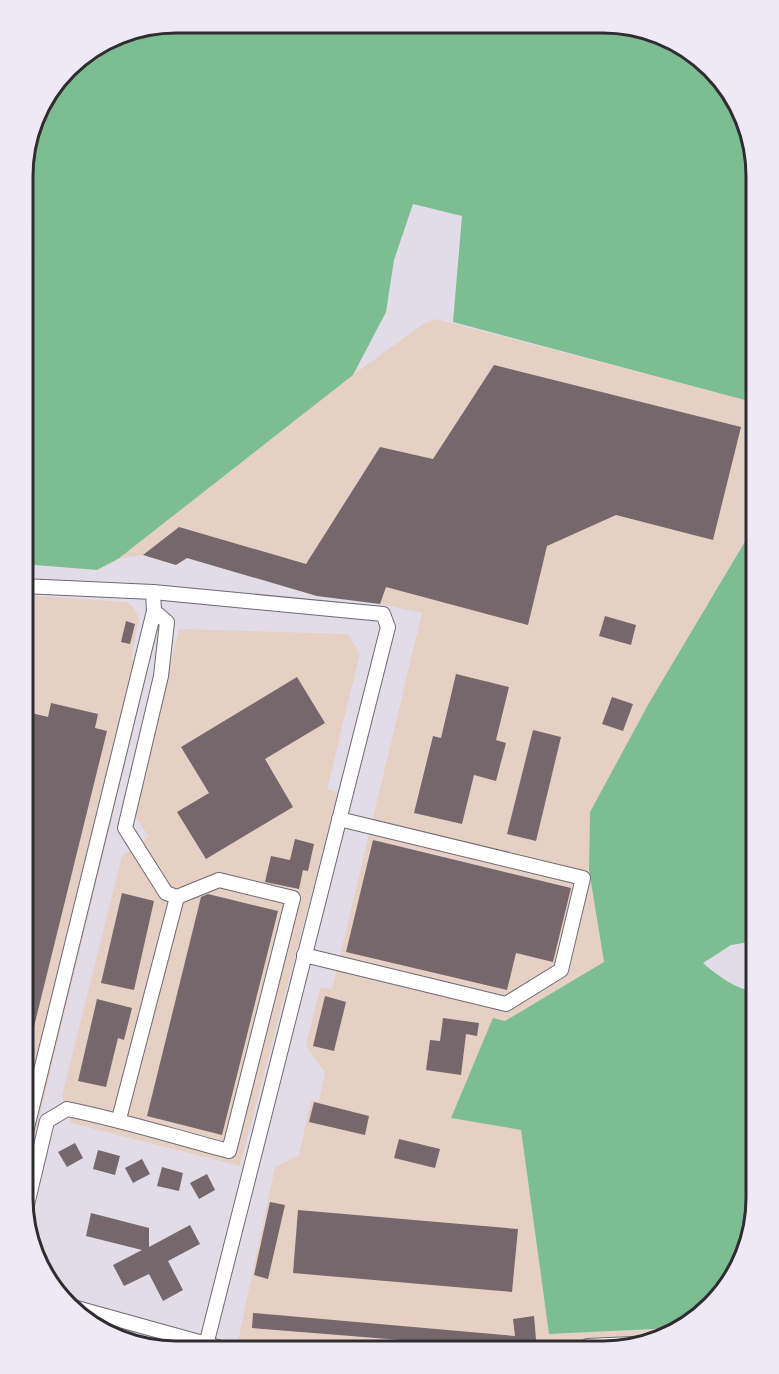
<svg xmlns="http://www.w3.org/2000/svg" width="779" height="1374" viewBox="0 0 779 1374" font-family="'Fira Sans',sans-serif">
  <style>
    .industrial { fill: #e6d0c4 }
    .forest { fill: #7cbe91 }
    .building { fill: #75676b }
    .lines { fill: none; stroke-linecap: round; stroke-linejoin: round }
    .minor-casing { stroke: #6e6974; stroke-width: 16 }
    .minor { stroke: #fff; stroke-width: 14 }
    .rim { fill: none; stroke: #302d32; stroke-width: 3 }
  </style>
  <rect width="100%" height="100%" fill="#e2dce8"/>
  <g class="industrial">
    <path d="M436 319 756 403V516L753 527 649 703 590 812 589 870 604 962 505 1021 451 1117 521 1130 549 1334 674 1328 653 1343 603 1351 273 1350 238 1341 275 1167 299 1155 311 1100 319 1101 325 1073 306 1045 320 988 332 989 422 613 380 604 317 596 187 558 176 565 143 555 118 559 353 375 423 324Z"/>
    <path d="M23 595 126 602 134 608 139 619 131 660 149 665 23 1185Z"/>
    <path d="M179 629 348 634 360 654 327 789 338 793 240 1166 71 1123 62 1096 122 856 149 837 134 814Z"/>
  </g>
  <g class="forest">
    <path d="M176 23 633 25 699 58 709 67 748 126 756 176V403L453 322 462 216 413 204 394 260 386 312 353 375 118 559 97 570 23 564 24 156 38 108 74 61 117 34Z"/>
    <path d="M756 516V941L731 945 703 963C719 977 736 989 756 992V1209L725 1292 674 1328 549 1334 521 1130 451 1118 493 1018 505 1021 604 962 589 870 590 812 649 703 753 528Z"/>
    <path d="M104 1329 188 1350H155Z"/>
  </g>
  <g class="building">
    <path d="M494 365 741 427 713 540 616 515 547 546 528 625 386 587 380 604 317 596 187 558 176 565 143 555 179 527 306 564 380 447 433 459Z"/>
    <path d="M605 616 636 625 631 645 599 636Z"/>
    <path d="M126 621 135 624 130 644 121 642Z"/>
    <path d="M456 674 509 687 496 740 506 743 496 781 474 775 462 824 414 813 433 736 441 738Z"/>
    <path d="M297 677 325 723 265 759 293 807 206 859 177 812 209 793 181 747Z"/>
    <path d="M612 697 633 704 623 731 602 724Z"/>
    <path d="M51 703 98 714 95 728 107 731 26 1059H23V711L48 717Z"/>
    <path d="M533 730 561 737 536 841 507 834Z"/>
    <path d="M295 839 314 844 308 871 303 870 299 889 265 882 271 856 290 860Z"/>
    <path d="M373 840 571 888 553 962 516 953 507 990 346 952Z"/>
    <path d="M122 893 154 901 134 990 101 983Z"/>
    <path d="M208 894 278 911 222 1135 147 1116 201 897Z"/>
    <path d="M325 996 346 1002 334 1051 313 1046Z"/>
    <path d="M97 999 132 1008 124 1040 118 1038 106 1087 78 1081Z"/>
    <path d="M443 1018 479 1023 477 1036 466 1034 461 1075 426 1070 430 1040 440 1041Z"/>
    <path d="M314 1102 369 1116 365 1135 309 1122Z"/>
    <path d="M399 1139 440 1149 435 1168 394 1158Z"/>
    <path d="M75 1143 83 1158 67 1167 58 1152Z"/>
    <path d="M98 1150 120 1156 115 1175 93 1169Z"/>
    <path d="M142 1159 150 1174 133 1183 125 1168Z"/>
    <path d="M162 1167 183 1173 179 1191 157 1186Z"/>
    <path d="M207 1174 215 1190 199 1199 190 1183Z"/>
    <path d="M270 1202 285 1205 268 1279 254 1275Z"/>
    <path d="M298 1210 518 1229 512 1292 293 1273Z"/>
    <path d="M91 1213 149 1228V1247L190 1225 200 1244 168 1261 183 1290 163 1301 149 1274 124 1286 113 1265 142 1250 86 1236Z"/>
    <path d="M253 1313 515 1336 513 1319 534 1316 537 1351 252 1328Z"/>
  </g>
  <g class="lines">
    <defs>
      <g id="minor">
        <path d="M153 592 383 614 388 627 206 1345"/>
        <path d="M304 955 506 1004 561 970 583 878 339 819"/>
        <path d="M119 1119 177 897"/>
        <path d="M23 1144 154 611 153 592 23 586"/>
        <path d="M25 1213 47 1121 67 1109C122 1120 175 1137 229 1151L293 898 219 880 177 897 166 893 125 828 161 676 167 622 154 611"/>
        <path d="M73 1307 228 1350"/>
        <path d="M587 1351 588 1346 653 1343"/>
      </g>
    </defs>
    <use href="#minor" class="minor-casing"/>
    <use href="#minor" class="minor"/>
  </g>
  <path d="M0 0H779V1374H0ZM176 33H603A143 143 0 0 1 746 176V1198A143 143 0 0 1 603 1341H176A143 143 0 0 1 33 1198V176A143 143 0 0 1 176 33Z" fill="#efe9f5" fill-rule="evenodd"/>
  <path class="rim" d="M176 33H603A143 143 0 0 1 746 176V1198A143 143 0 0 1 603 1341H176A143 143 0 0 1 33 1198V176A143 143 0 0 1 176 33Z"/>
</svg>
